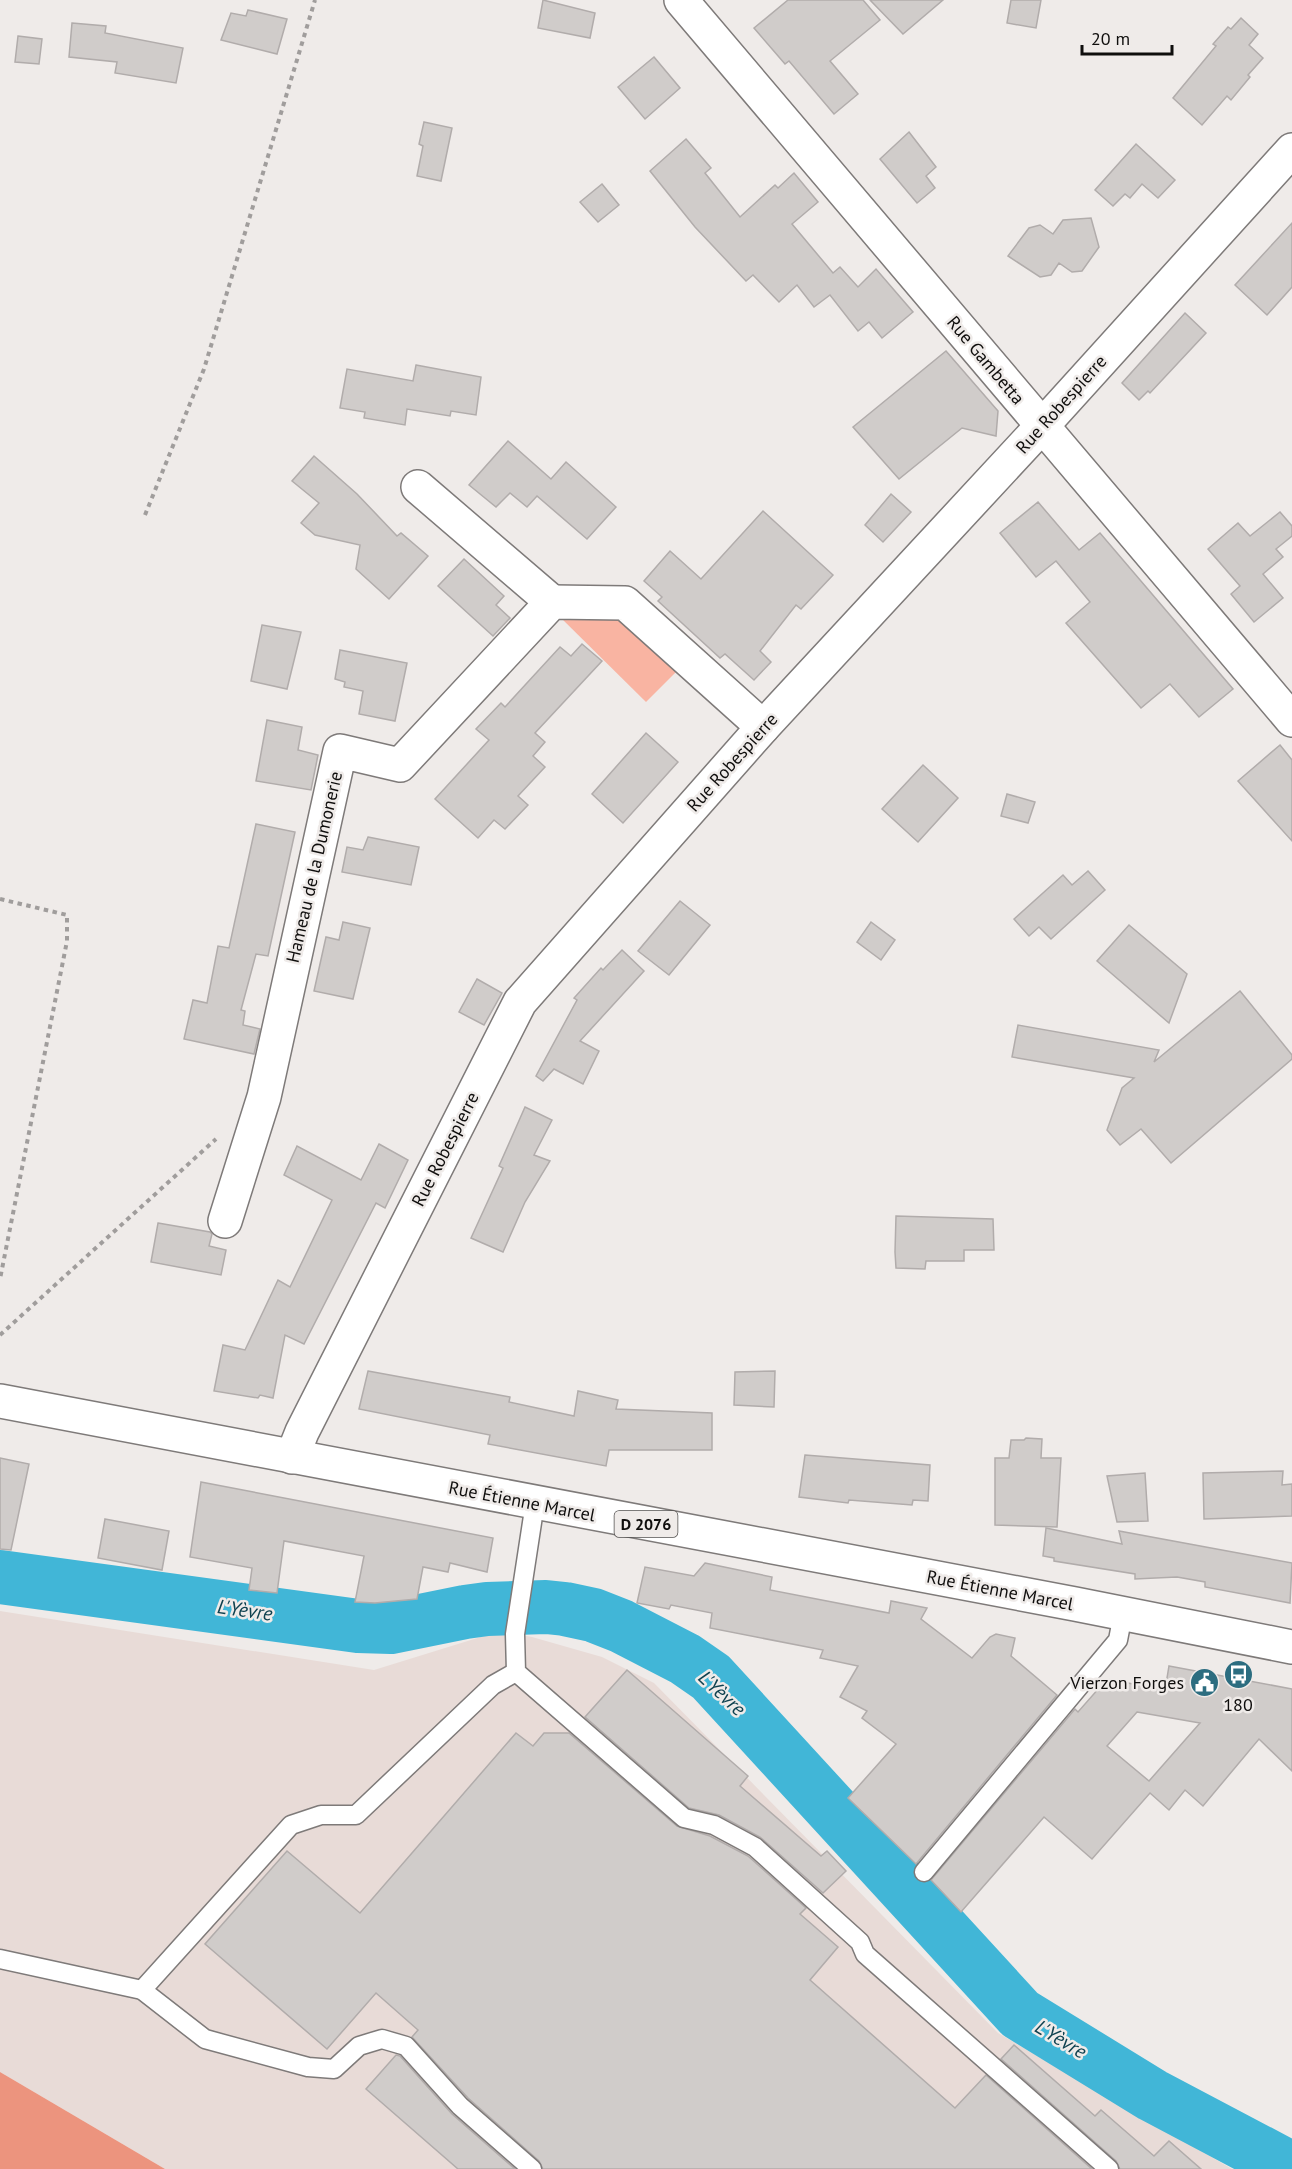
<svg xmlns="http://www.w3.org/2000/svg" width="1292" height="2169" viewBox="0 0 1292 2169" font-family="'PT Sans',sans-serif">
  <style>
    .built { fill: #e8dbd7 }
    .green { fill: #f9b4a2 }
    .forest { fill: #ec947e }
    .lines { fill: none; stroke-linecap: round; stroke-linejoin: round }
    .river { stroke: #41b6d7; stroke-width: 54 }
    .building { fill: #d0ccca; stroke: #b1acab; stroke-width: 1.5; fill-rule: evenodd }
    .lane-casing { stroke: #7e7a79; stroke-width: 21 }
    .street-casing { stroke: #7e7a79; stroke-width: 36 }
    .primary-casing { stroke: #7e7a79; stroke-width: 36 }
    .path { stroke: #a09d9c; stroke-width: 4; stroke-dasharray: 4.5 4.5; stroke-linecap: butt }
    .lane { stroke: #fff; stroke-width: 18 }
    .street { stroke: #fff; stroke-width: 33 }
    .primary { stroke: #fff; stroke-width: 33 }
    .labels { text-anchor: middle; dominant-baseline: central; stroke-width: 5; stroke-linejoin: round; paint-order: stroke }
    .shield { fill: #efebe9; stroke: #52504f; stroke-width: 1.5 }
    .shield-label { font-size: 16px; font-weight: bold; fill: #0f0e0d }
    .street-label { font-size: 18px; fill: #0f0e0d; stroke: #efebe9 }
    .poi-label { font-size: 18px; fill: #0f0e0d; stroke: #efebe9; text-anchor: end }
    .water-label { font-size: 20px; font-style: italic; fill: #0f4250; stroke: #efebe9 }
  </style>
  <rect width="100%" height="100%" fill="#efebe9"/>
  <path class="built" d="M0 1611 374 1670 500 1631 532 1637 602 1657 654 1683 998 2033 1232 2169H165L0 2072Z"/>
  <path class="green" d="M617 609 682 666 646 702 558 615Z"/>
  <path class="forest" d="M0 2072 165 2169H0Z"/>
  <g class="lines">
    <path class="river" d="M0 1577 358 1626 391 1627 465 1612 487 1609 546 1607 565 1609 593 1615 621 1626 685 1659 711 1677 1020 2014 1152 2095 1292 2169"/>
  </g>
  <g class="building">
    <path d="M543 0 595 13 590 38 538 28Z"/>
    <path d="M788 0H863L880 20 830 61 858 94 834 114 789 61 785 64 754 28Z"/>
    <path d="M870 0H943L903 34Z"/>
    <path d="M1011 0H1041L1036 28 1007 23Z"/>
    <path d="M248 10 287 19 277 54 221 40 231 13 246 16Z"/>
    <path d="M1241 18 1258 34 1249 45 1263 58 1248 75 1250 77 1231 100 1227 96 1202 125 1173 98 1216 46 1213 44 1228 27 1231 29Z"/>
    <path d="M72 23 106 26 105 33 183 48 176 83 115 73 117 62 69 57Z"/>
    <path d="M18 36 42 39 39 64 15 62Z"/>
    <path d="M654 57 680 88 645 119 618 87Z"/>
    <path d="M424 122 452 128 441 181 417 176 423 146 419 144Z"/>
    <path d="M909 132 936 167 926 176 935 188 917 203 880 159Z"/>
    <path d="M686 139 711 168 705 173 740 217 775 185 778 188 794 173 818 202 792 224 833 273 840 267 858 287 876 269 913 312 882 338 869 322 858 331 830 295 814 307 797 285 779 302 753 275 746 281 695 227 650 171Z"/>
    <path d="M1136 144 1175 180 1158 198 1142 184 1130 198 1125 194 1113 206 1095 190Z"/>
    <path d="M602 184 619 205 598 222 580 202Z"/>
    <path d="M1091 218 1099 247 1082 271 1072 272 1059 263 1051 275 1040 277 1008 256 1029 228 1040 225 1053 234 1063 220Z"/>
    <path d="M1292 223V287L1267 315 1235 285Z"/>
    <path d="M1185 313 1206 333 1150 393 1148 391 1139 400 1122 383Z"/>
    <path d="M946 351 998 411 996 436 962 428 899 479 853 427Z"/>
    <path d="M416 365 481 377 476 415 451 411 450 416 407 409 405 425 364 418 365 412 340 408 347 369 413 381Z"/>
    <path d="M508 441 551 479 566 462 616 507 587 539 537 496 527 507 510 493 496 507 469 485Z"/>
    <path d="M314 456 357 494 397 536 401 533 428 556 389 599 356 569 360 545 315 535 301 523 319 503 292 481Z"/>
    <path d="M891 494 911 512 883 542 865 525Z"/>
    <path d="M1038 502 1079 550 1100 533 1233 689 1199 717 1170 684 1141 708 1066 623 1090 602 1056 561 1036 577 1000 533Z"/>
    <path d="M763 511 833 575 801 609 796 605 760 651 771 662 754 680 725 654 720 658 658 601 662 597 644 581 670 551 701 579Z"/>
    <path d="M1280 512 1292 526V536L1276 549 1283 557 1263 574 1283 598 1254 622 1231 594 1240 586 1208 549 1238 523 1250 536Z"/>
    <path d="M464 559 504 596 496 605 510 618 493 636 438 586Z"/>
    <path d="M262 625 301 632 287 689 251 681Z"/>
    <path d="M582 644 602 661 535 733 545 742 533 756 545 767 518 796 528 805 505 829 494 820 478 838 435 799 489 740 476 729 501 703 505 707 560 647 571 656Z"/>
    <path d="M340 650 407 663 395 721 359 714 363 691 344 687 345 682 335 679Z"/>
    <path d="M267 720 302 727 298 750 318 755 311 790 256 781Z"/>
    <path d="M646 733 678 762 623 823 592 794Z"/>
    <path d="M1280 745 1292 760V841L1238 781Z"/>
    <path d="M923 765 958 798 918 842 882 809Z"/>
    <path d="M1007 794 1035 802 1028 823 1001 816Z"/>
    <path d="M256 824 295 832 268 956 256 954 241 1010 245 1011 243 1025 260 1029 254 1054 184 1039 193 1000 207 1003 218 946 229 948Z"/>
    <path d="M368 837 419 847 411 885 342 872 347 847 363 850Z"/>
    <path d="M1088 871 1105 890 1051 939 1039 927 1029 936 1014 919 1063 875 1072 885Z"/>
    <path d="M680 901 710 925 669 975 638 951Z"/>
    <path d="M343 922 370 928 353 999 314 991 326 937 339 940Z"/>
    <path d="M871 922 895 940 881 960 857 942Z"/>
    <path d="M1129 925 1187 974 1169 1023 1097 961Z"/>
    <path d="M622 950 644 971 580 1041 599 1051 583 1084 554 1069 543 1081 536 1076 577 1000 574 998 601 968 603 970Z"/>
    <path d="M477 979 502 993 484 1025 459 1012Z"/>
    <path d="M1240 991 1292 1055V1059L1171 1163 1141 1129 1120 1145 1107 1130 1122 1088 1134 1078 1012 1057 1018 1025 1159 1050 1154 1062Z"/>
    <path d="M525 1107 552 1120 534 1155 550 1161 525 1202 503 1252 471 1238 503 1168 499 1166Z"/>
    <path d="M379 1144 408 1160 385 1208 376 1203 304 1344 285 1335 273 1398 260 1395 258 1398 214 1391 223 1345 245 1350 278 1280 290 1287 332 1200 284 1175 297 1146 361 1180Z"/>
    <path d="M896 1216 993 1219 994 1250H964V1261H926L925 1269 896 1268 895 1252Z"/>
    <path d="M158 1223 210 1232 212 1234 209 1246 226 1250 221 1275 151 1262Z"/>
    <path d="M368 1371 510 1397 509 1402 574 1416 578 1391 618 1400 616 1409 712 1413V1450H609L606 1466 488 1444 490 1435 359 1409Z"/>
    <path d="M775 1371 774 1407 734 1405 735 1372Z"/>
    <path d="M1026 1438 1042 1439 1041 1458H1061L1057 1527 995 1525V1458H1009L1011 1440H1024Z"/>
    <path d="M805 1455 930 1465 928 1501 913 1500 912 1505 849 1500 848 1503 799 1497Z"/>
    <path d="M0 1458 29 1464 11 1550 0 1549Z"/>
    <path d="M1283 1471 1282 1485 1292 1484V1516L1204 1519 1203 1473Z"/>
    <path d="M1145 1473 1148 1521 1117 1522 1107 1476Z"/>
    <path d="M201 1482 493 1538 487 1572 450 1563 448 1572 423 1567 417 1599 375 1603 355 1602 364 1556 284 1541 277 1593 249 1590 252 1568 190 1557Z"/>
    <path d="M105 1519 169 1531 162 1570 98 1558Z"/>
    <path d="M1046 1528 1122 1544 1119 1531 1292 1563 1290 1603 1205 1587V1582L1177 1577 1135 1579V1574L1054 1561V1558L1043 1556Z"/>
    <path d="M705 1563 772 1577 770 1590 889 1613 891 1601 927 1608 921 1619 972 1658 990 1637 996 1634 1015 1638 1011 1656 1057 1695 916 1864 848 1798 896 1744 862 1718 867 1711 840 1697 858 1666 820 1658 823 1650 710 1628 712 1613 671 1605 669 1609 637 1603 645 1567 694 1576Z"/>
    <path d="M1169 1666 1292 1689V1771L1259 1739 1203 1806 1185 1790 1169 1810 1150 1793 1092 1859 1044 1817 961 1912 931 1880 1075 1709 1078 1712 1107 1679 1165 1690ZM1137 1712 1200 1723 1149 1781 1107 1746Z"/>
    <path d="M627 1670 748 1776 740 1786 821 1856 827 1851 846 1871 823 1893 760 1837 719 1815 689 1808 585 1717Z"/>
    <path d="M516 1733 533 1746 544 1733H569L677 1826 710 1836 748 1856 806 1908 800 1914 838 1947 810 1980 955 2108 986 2075 1092 2169H543L539 2161 468 2098 412 2037 418 2030 376 1993 327 2049 205 1944 287 1851 360 1913Z"/>
    <path d="M1014 2045 1095 2116 1101 2110 1154 2156 1169 2141 1201 2169H1120L1116 2161 1001 2059Z"/>
    <path d="M396 2055 400 2056 452 2114 515 2169H458L366 2089Z"/>
  </g>
  <g class="lines">
    <defs>
      <g id="lane">
        <path d="M535 1503 515 1634 516 1672 684 1818 714 1825 755 1847 860 1942 865 1954 1109 2169"/>
        <path d="M924 1872 1118 1640 1123 1614"/>
        <path d="M0 1959 142 1990 205 2039 308 2067 334 2069 359 2046 382 2039 406 2046 460 2106 532 2169"/>
        <path d="M142 1990 291 1825 321 1815H356L493 1685 516 1672"/>
      </g>
      <g id="street">
        <path d="M681 0 1292 720"/>
        <path d="M418 487 552 602"/>
        <path d="M225 1221 264 1097 340 751 400 765 552 602 625 603 763 727"/>
        <path d="M292 1457 302 1432 520 1002 763 727 1042 426 1292 150"/>
      </g>
      <path id="primary" d="M0 1401 1075 1604 1292 1647"/>
    </defs>
    <use href="#lane" class="lane-casing"/>
    <use href="#street" class="street-casing"/>
    <use href="#primary" class="primary-casing"/>
    <g class="path">
      <path d="M145 515 204 369 315 0"/>
      <path d="M0 899 67 915V941L0 1279"/>
      <path d="M0 1335 216 1139"/>
    </g>
    <use href="#lane" class="lane"/>
    <use href="#street" class="street"/>
    <use href="#primary" class="primary"/>
  </g>
  <defs>
    <symbol id="bus-disc" viewBox="-11 -11 22 22"><circle r="9.5" fill="#2c6d80" stroke="#efebe9"/><path d="M-5-6H5V4H4V6H2V4H-2V6H-4V4H-5ZM-3.5-4V0h7V-4ZM-3.5 1.2v1.5H-2V1.2ZM2 1.2v1.5H3.5V1.2Z" fill="#fff"/></symbol>
    <symbol id="civic-disc" viewBox="-11 -11 22 22"><circle r="9.5" fill="#2c6d80" stroke="#efebe9"/><path d="M-.6-6.5H3V-4.5H.6V-3L4-1V1h2V6H-6V1h2V-1L-.6-3ZM-1.2 2.5V6h2.4V2.5Z" fill="#fff"/></symbol>
  </defs>
  <g fill-rule="evenodd">
    <use href="#bus-disc" x="1222" y="1658" width="33" height="33"/>
    <use href="#civic-disc" x="1188" y="1666" width="33" height="33"/>
  </g>
  <g class="labels">
    <rect class="shield" x="614.5" y="1511" width="63" height="26" rx="4.5"/>
    <g class="shield-label">
      <text x="646" y="1524">D 2076</text>
    </g>
    <g class="street-label">
      <text transform="translate(986 360) rotate(50)">Rue Gambetta</text>
      <text transform="translate(1061 404) rotate(-48)">Rue Robespierre</text>
      <text transform="translate(732 762) rotate(-48)">Rue Robespierre</text>
      <text transform="translate(314 867) rotate(-77)">Hameau de la Dumonerie</text>
      <text transform="translate(445 1149) rotate(-63)">Rue Robespierre</text>
      <text transform="translate(522 1501) rotate(11)">Rue Étienne Marcel</text>
      <text transform="translate(1000 1590) rotate(11)">Rue Étienne Marcel</text>
    </g>
    <g class="poi-label">
      <text x="1184" y="1682">Vierzon Forges</text>
      <text x="1238" y="1704" text-anchor="middle">180</text>
    </g>
    <g class="water-label">
      <text transform="translate(245 1610) rotate(8)">L'Yèvre</text>
      <text transform="translate(722 1693) rotate(43)">L'Yèvre</text>
      <text transform="translate(1061 2039) rotate(31)">L'Yèvre</text>
    </g>
  </g>
  <path d="M1082 45v9h90v-9" fill="none" stroke="#0f0e0d" stroke-width="3"/>
  <text x="1091" y="45" font-size="18" fill="#0f0e0d" stroke="#efebe9" stroke-width="4.5" paint-order="stroke">20 m</text>
</svg>
